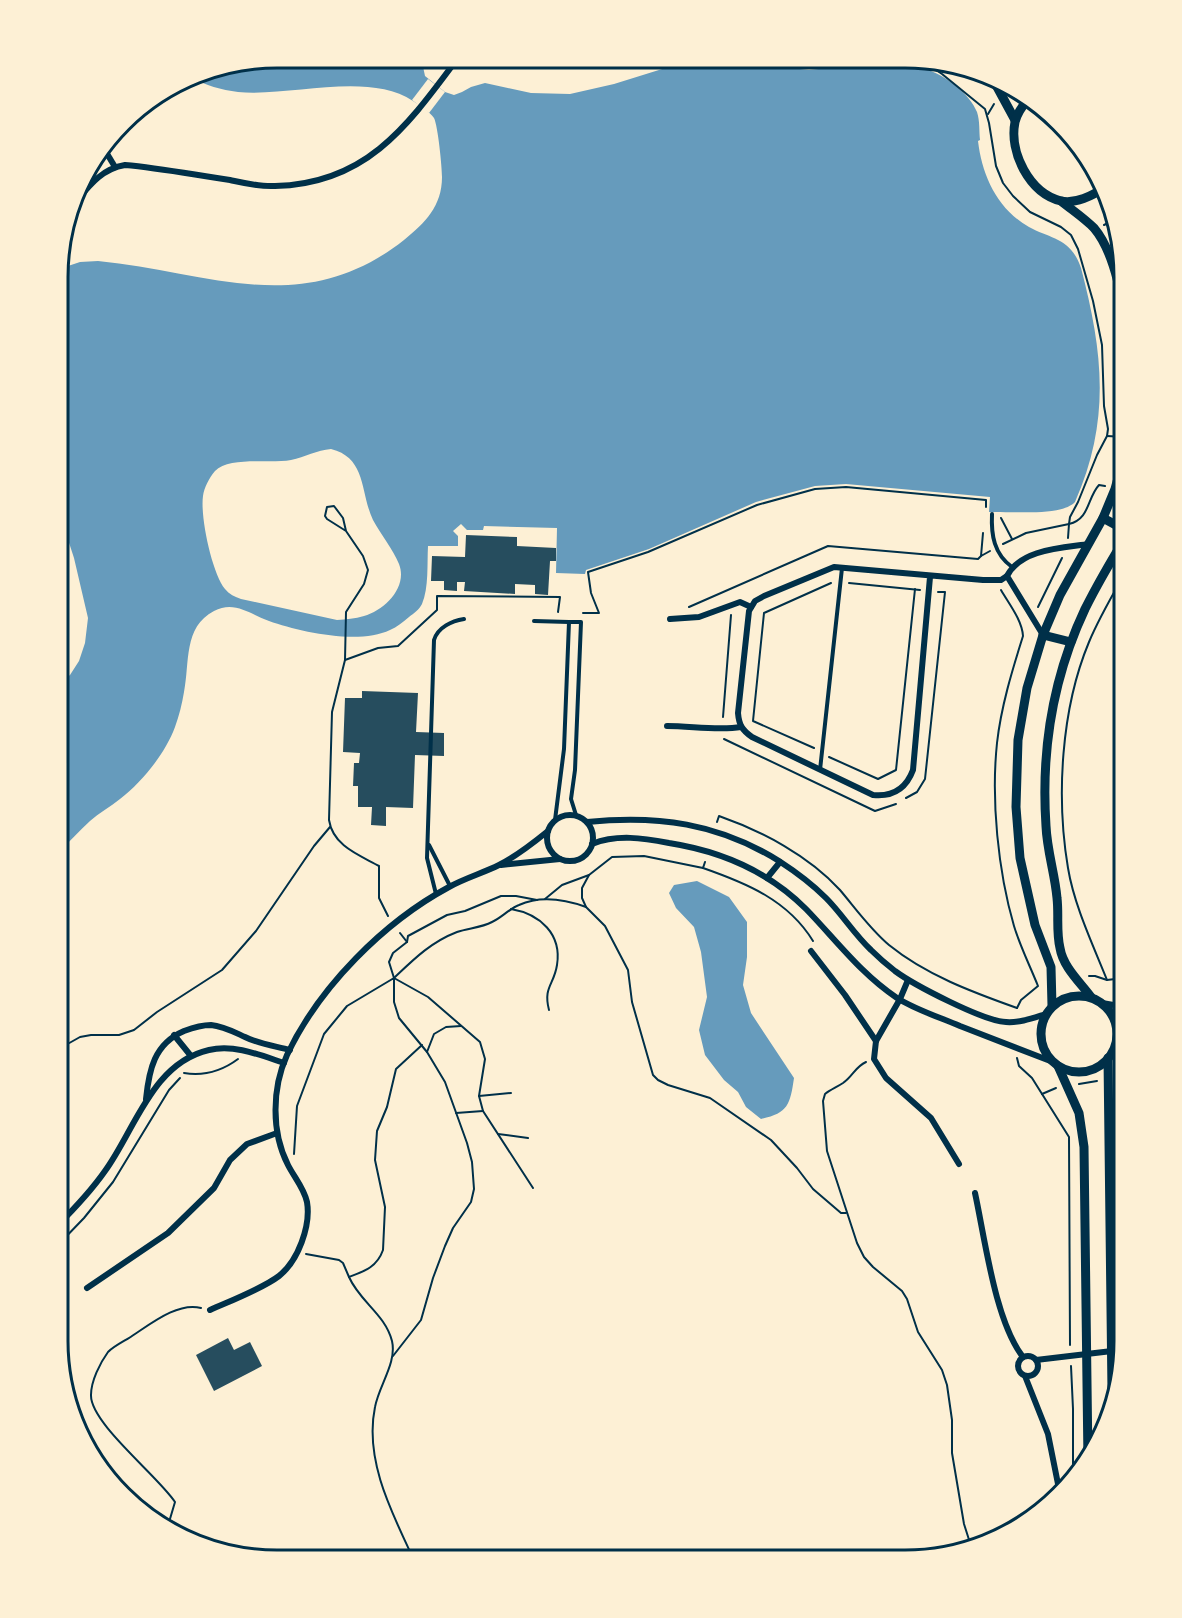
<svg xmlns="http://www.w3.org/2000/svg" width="1182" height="1618" viewBox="0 0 1182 1618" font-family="Georgia,serif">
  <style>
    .water { fill: #669bbc; fill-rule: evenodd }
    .pier { fill: #fdf0d5 }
    .building { fill: #264d5e }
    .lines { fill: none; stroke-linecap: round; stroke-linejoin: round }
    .path { stroke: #003049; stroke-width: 2 }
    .service { stroke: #003049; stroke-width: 4 }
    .minor { stroke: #003049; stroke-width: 6 }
    .tertiary { stroke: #003049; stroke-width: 9 }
    .rim { fill: none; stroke: #003049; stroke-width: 3 }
  </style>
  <rect width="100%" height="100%" fill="#fdf0d5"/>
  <g class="water">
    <path d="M277 57H421L425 76 445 92 454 95 462 92 471 87 485 83 531 93 570 94 614 84 675 65 707 58 791 59 800 69 809 70 857 65 901 63C909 68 918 67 928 70 946 76 970 94 977 112 980 121 979 131 980 140L978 141C982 175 997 209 1029 227 1051 239 1071 238 1081 268 1103 352 1111 420 1075 502 1061 517 1010 511 989 512L990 497 846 484 815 486 756 502 649 549 586 570 585 574 556 573 557 528 484 526 483 530H467L461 524 453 531 458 536V546H428C427 563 429 588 422 604 419 610 414 613 409 617 403 622 397 627 390 630 359 645 300 632 269 621 251 615 235 600 214 611 183 627 190 663 184 692 182 704 179 716 175 727 165 754 142 782 120 799 110 807 99 813 90 821 79 831 69 842 58 853V685L70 675 79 661 85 643 88 618 74 558 58 509 59 269 80 262 98 261C210 272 302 320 404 240 425 223 442 206 442 177 442 167 438 126 434 118 430 112 420 105 413 101 368 71 290 97 238 92 221 90 206 85 191 78L206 69ZM331 449C367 458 360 493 373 520 381 535 393 549 399 564 408 587 385 610 364 616 355 619 346 619 337 620L241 599C235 597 229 594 225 589 212 573 200 517 203 496 204 488 209 478 215 471 229 456 271 464 291 460 305 457 317 450 331 449Z"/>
    <path d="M697 881 729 897 747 922V957L743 985 751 1013 794 1078C790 1105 788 1113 761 1119L746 1107 738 1092 724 1080 705 1055 699 1030 707 997 701 952 694 927 676 908 669 893 674 885Z"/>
  </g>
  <path class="pier" d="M428 79 445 92 429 113 412 100Z"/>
  <g class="building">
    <path d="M466 535 517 537V546L556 548V561H550L548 595 535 594V585L515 584V594L464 591 465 582H457V591L444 590V581H431L432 556 465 557Z"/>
    <path d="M362 691 418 693 416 732 444 733V756L415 755 413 808 386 807V826L371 825 372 807H358V786H353L354 763H359L360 753 343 752 345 698H362Z"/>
    <path d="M228 1338 234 1350 250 1342 262 1366 214 1391 196 1355Z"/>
  </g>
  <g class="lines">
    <g class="path">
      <path d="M908 59 915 64 933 68 942 74 985 109 989 123 996 166 1003 183 1013 196 1030 212 1061 227 1071 235 1078 249 1093 301 1102 345 1104 406 1108 429 1107 436 1097 455 1078 502 1070 517 1069 524 1026 533 1003 544"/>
      <path d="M988 114 994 104"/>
      <path d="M1104 225 1112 221"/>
      <path d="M1107 436 1125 437"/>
      <path d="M1001 518 1012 539"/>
      <path d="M346 531 327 519 325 516 327 507 334 506 343 518 346 531 363 556 368 570 364 584 346 612 345 660 332 712 329 820C333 846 359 855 379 866V898L388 916"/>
      <path d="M983 533 981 556 990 551"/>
      <path d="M1068 538 1069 524C1090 519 1087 498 1099 485L1105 486"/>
      <path d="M849 583 920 590"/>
      <path d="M1001 590C1009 604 1022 620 1023 636 1012 671 1001 707 997 743 991 800 998 871 1014 926 1020 946 1030 966 1038 986L1021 1000 1017 1008"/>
      <path d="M689 607 828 546 978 559 981 556"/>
      <path d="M1038 607 1062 558"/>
      <path d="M583 613H599L591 593 588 572 648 552 757 505 815 489 846 487 986 500V507"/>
      <path d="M345 660 378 648 398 646 437 610V596L560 597 558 612"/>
      <path d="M723 717 731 615"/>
      <path d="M724 739 875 811 896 804"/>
      <path d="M814 748 753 721 764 613 831 583"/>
      <path d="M829 757 878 779 896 770 915 589"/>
      <path d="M906 798 917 792 925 779 945 592H938"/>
      <path d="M717 822 719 816C762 831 809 856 840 890 856 909 870 929 889 945 926 975 972 992 1017 1008"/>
      <path d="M705 862 703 868 644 856 612 857 589 875 582 888V898L586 907 605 926 628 970 632 1002 653 1075 658 1080 668 1085 710 1098 771 1140 797 1168 813 1189 841 1213H846"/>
      <path d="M703 868C746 883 788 900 813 941"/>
      <path d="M545 899 562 885 589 875"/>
      <path d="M511 909C540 914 562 934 557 965 554 985 543 987 549 1010"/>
      <path d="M400 933 407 942"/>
      <path d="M1089 976H1095L1107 980"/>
      <path d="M394 978C414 959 431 942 457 932 468 928 481 928 492 922 501 918 509 909 519 905 541 895 564 899 586 907"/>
      <path d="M1125 984 1115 979 1107 980C1093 945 1074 905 1068 868 1056 797 1061 709 1089 642 1099 618 1112 596 1125 573"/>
      <path d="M58 1052 64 1046 80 1037 91 1035H119L134 1030 157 1012 222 970 256 931 314 846 330 827"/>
      <path d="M427 1052 434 1034 446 1027 461 1026"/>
      <path d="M1017 1058 1019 1066 1032 1078 1069 1137 1070 1345"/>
      <path d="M866 1062C855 1067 853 1076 843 1083 837 1087 830 1090 825 1094L823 1101 827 1151 857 1243 864 1257 873 1267 902 1291 907 1299 918 1332 942 1370 947 1385 952 1420V1453L964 1524 971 1546"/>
      <path d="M184 1073C203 1076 222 1071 238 1059"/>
      <path d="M1079 1084 1097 1081"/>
      <path d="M511 1093 479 1096 485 1059 480 1042 428 997 394 978 389 962 393 953 407 942 408 936 447 915 465 911 501 896H516L537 900"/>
      <path d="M1042 1094 1056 1088"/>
      <path d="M479 1096 483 1111 533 1188"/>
      <path d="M456 1113 483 1111"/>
      <path d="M498 1134 528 1138"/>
      <path d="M294 1154 297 1106 324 1034 347 1006 394 978V1002L399 1018 427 1052 445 1082 467 1143 472 1162 474 1189 471 1202 453 1228 445 1246 433 1278 421 1320 393 1356"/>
      <path d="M1125 1229 1122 1140 1125 1100"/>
      <path d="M57 1246 84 1218 113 1182 169 1090 180 1078"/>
      <path d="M306 1254 339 1260 343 1263 349 1277"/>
      <path d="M1071 1366 1073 1409V1476"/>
      <path d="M167 1529 175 1502C158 1476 90 1423 91 1395 91 1381 100 1363 108 1352 115 1345 127 1340 135 1334 153 1322 179 1302 201 1308"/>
      <path d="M414 1560C392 1513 364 1460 375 1407 379 1385 397 1363 392 1341 385 1314 360 1302 349 1277 365 1271 377 1267 383 1250L385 1207 375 1160 377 1131 387 1107 396 1069 422 1045"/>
    </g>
    <g class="service">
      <path d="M992 514C991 535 994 554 1012 567"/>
      <path d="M534 621 569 622"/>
      <path d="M820 770 842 568"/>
      <path d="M555 820 564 749 569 622H581L575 770 571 799 576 815"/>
      <path d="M429 845 450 886"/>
      <path d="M436 894 427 858 434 640C438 627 452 621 464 619"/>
    </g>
    <g class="minor">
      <path d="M103 147 115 167"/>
      <path d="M74 204C89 186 101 169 125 165 160 168 195 175 230 180 244 183 260 187 275 186 367 184 408 125 458 58"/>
      <path d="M930 577 913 770C906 789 893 797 873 795L752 737C742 730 739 725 738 713L749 611 755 601 764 596 834 567 983 580H1001L1007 576"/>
      <path d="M670 619 699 617 740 602 751 607"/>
      <path d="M1043 635 1007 576C1021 549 1062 548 1089 544"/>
      <path d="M667 726C691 726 719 731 741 727"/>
      <circle cx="570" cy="838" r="23"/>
      <path d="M587 822C658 815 718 823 779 861 796 872 812 884 826 898 842 914 854 934 871 950 878 957 886 964 895 971 914 985 983 1021 1006 1022 1020 1023 1033 1018 1046 1014"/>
      <path d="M592 844C617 834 643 838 669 843 720 851 769 872 806 909 836 940 861 974 897 998 916 1010 939 1017 960 1026 991 1038 1022 1050 1053 1062"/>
      <path d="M501 865 560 859"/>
      <path d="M767 878 780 862"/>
      <path d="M811 951 845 995 876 1041"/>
      <path d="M908 980 900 999 876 1041 874 1059 886 1078 931 1118 959 1164"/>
      <path d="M1102 1003 1125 1007"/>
      <path d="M174 1035 191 1056"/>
      <path d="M1112 1052 1125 1049"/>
      <path d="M146 1099C149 1070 154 1044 184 1031 192 1028 202 1025 211 1025 223 1026 234 1032 245 1037 259 1044 275 1046 290 1050"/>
      <path d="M975 1193C985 1239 995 1321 1023 1357"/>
      <path d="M57 1226C74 1209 91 1191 105 1171 135 1130 152 1063 209 1050 234 1044 260 1055 284 1063"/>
      <path d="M87 1288 168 1233 214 1188 230 1160 247 1144 277 1133"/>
      <path d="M210 1310C230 1301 262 1289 279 1276 298 1261 311 1226 307 1202 304 1188 294 1177 288 1165 271 1132 272 1088 287 1055 319 987 384 922 449 887 465 878 483 873 499 865 517 856 532 844 548 831"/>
      <circle cx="1028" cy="1366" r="10"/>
      <path d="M1036 1360 1112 1351"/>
      <path d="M1025 1376 1048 1434 1059 1489"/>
    </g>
    <g class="tertiary">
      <path d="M996 85 1015 120"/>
      <path d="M1029 98C1023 105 1017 113 1015 122 1009 152 1029 193 1061 201 1075 204 1093 196 1104 187"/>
      <path d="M1061 201C1072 210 1084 218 1094 228 1112 249 1121 292 1125 318"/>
      <path d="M1103 518 1125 530"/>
      <path d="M1043 635 1071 642"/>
      <circle cx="1079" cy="1034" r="38"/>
      <path d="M1091 997C1080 982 1063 967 1060 948 1056 931 1059 915 1057 898 1055 874 1047 851 1046 826 1041 752 1053 677 1085 609 1097 585 1111 561 1125 538"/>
      <path d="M1052 1006 1051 967 1035 925 1020 858 1016 807 1018 740 1027 688 1043 635 1060 595 1103 518 1115 489 1125 453"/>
      <path d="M1108 1058 1112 1392"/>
      <path d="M1058 1066 1079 1113 1084 1147 1088 1462"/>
    </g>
  </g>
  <path d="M0 0H1182V1618H0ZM277 68H905A209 209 0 0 1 1114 277V1341A209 209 0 0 1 905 1550H277A209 209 0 0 1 68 1341V277A209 209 0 0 1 277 68Z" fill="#fdf0d5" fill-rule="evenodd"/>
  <path class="rim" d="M277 68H905A209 209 0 0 1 1114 277V1341A209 209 0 0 1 905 1550H277A209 209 0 0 1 68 1341V277A209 209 0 0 1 277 68Z"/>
</svg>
